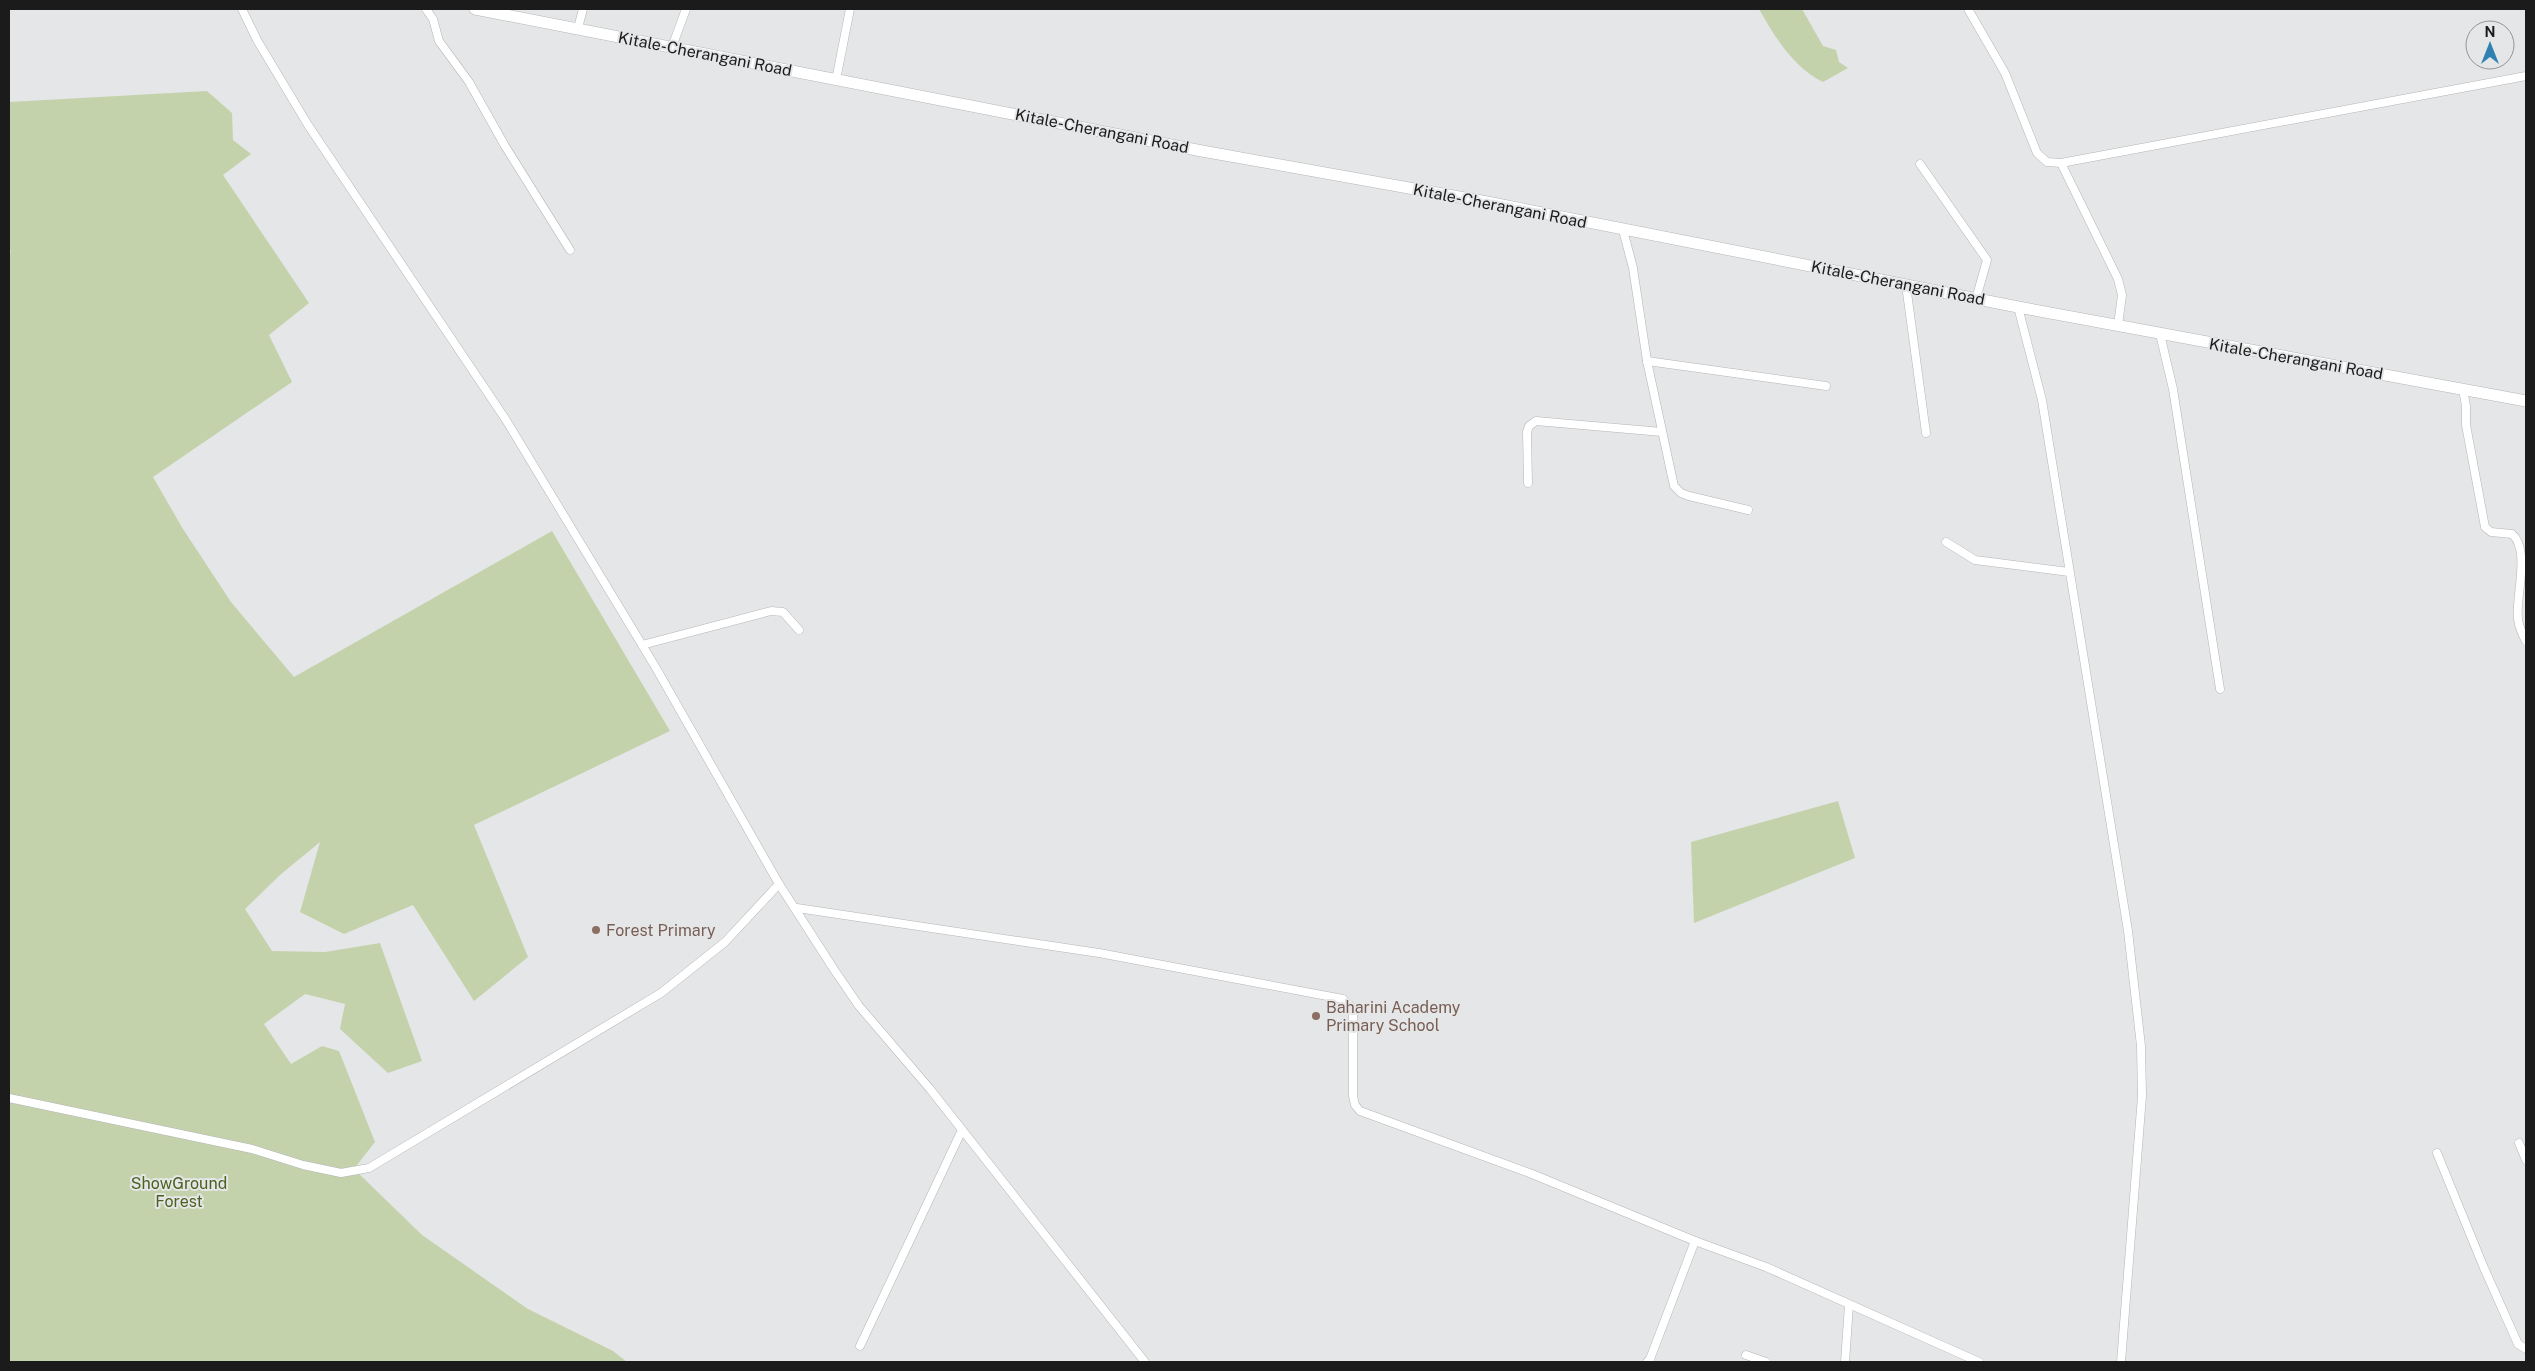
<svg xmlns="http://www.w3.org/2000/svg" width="2535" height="1371" viewBox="0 0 2535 1371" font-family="'Public Sans',sans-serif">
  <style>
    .green { fill: #c4d2ac }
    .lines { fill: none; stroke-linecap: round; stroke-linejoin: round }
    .street-casing { stroke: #b4b5b6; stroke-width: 9 }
    .secondary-casing { stroke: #b4b5b6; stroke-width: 12 }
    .street { stroke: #fff; stroke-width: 8 }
    .secondary { stroke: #fff; stroke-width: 11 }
    .education-dot { fill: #8d6e63; stroke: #e5e6e7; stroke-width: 2 }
    .labels { text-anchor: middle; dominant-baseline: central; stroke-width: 4; stroke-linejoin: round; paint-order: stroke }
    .street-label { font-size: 16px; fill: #1b1b1c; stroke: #e5e6e7 }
    .education-label { font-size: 16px; fill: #785e54; stroke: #e5e6e7; text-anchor: start }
    .park-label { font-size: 16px; fill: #4d601e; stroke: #e5e6e7 }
  </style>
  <rect width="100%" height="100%" fill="#e5e6e7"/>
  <g class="green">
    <path d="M1759 9H1802L1823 46 1836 50 1839 62 1848 68 1823 82C1794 68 1774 36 1759 9Z"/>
    <path d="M207 91 232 113 233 140 251 154 223 175 309 303 269 335 292 382 153 477 183 529 231 602 294 677 552 531 670 731 474 825 528 957 474 1001 413 905 344 934 300 912 320 842 280 875 245 909 272 951 325 952 380 943 422 1061 388 1073 340 1029 345 1004 305 994 264 1024 291 1064 322 1046 339 1051 375 1142 354 1169 422 1235 528 1309 613 1351 627 1362H9V253L11 252 9 247V102Z"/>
    <path d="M1838 801 1855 858 1694 923 1691 842Z"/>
  </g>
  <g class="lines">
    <defs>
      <g id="street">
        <path d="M242 9 257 40 308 125 506 420 656 668 779 884 835 971 859 1006 930 1089 1145 1362"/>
        <path d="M426 9 433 19 439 41 469 82 505 146 570 250"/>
        <path d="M1968 9 2005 73 2037 153 2047 162 2061 163 2526 76"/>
        <path d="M578 28 583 9"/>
        <path d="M672 47 686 9"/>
        <path d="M836 80 850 9"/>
        <path d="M2061 163 2118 279 2122 295 2118 325"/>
        <path d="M1920 164 1987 260 1976 299"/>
        <path d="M1623 230 1633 268 1647 361 1674 486 1681 493 1689 496 1748 510"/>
        <path d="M1906 285 1926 433"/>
        <path d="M2018 307 2042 400 2128 931 2141 1046 2142 1096 2121 1362"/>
        <path d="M2160 334 2173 389 2220 689"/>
        <path d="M1647 361 1826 386"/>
        <path d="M2463 389 2466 406V425L2485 527 2491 532 2512 534C2531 550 2515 598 2518 619 2519 627 2522 634 2526 641"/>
        <path d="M1528 483 1527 432 1529 426 1536 421 1662 432"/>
        <path d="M1946 542 1975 560 2069 572"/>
        <path d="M642 645 771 611 783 612 799 630"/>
        <path d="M797 908 1099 953 1343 999 1353 1008V1096L1355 1105 1360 1111 1532 1174 1695 1241 1766 1267 1979 1362"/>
        <path d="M9 1098 252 1149 303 1165 341 1173 369 1168 661 993 725 942 779 884"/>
        <path d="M2519 1143 2526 1160"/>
        <path d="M2437 1153 2484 1268 2518 1344 2526 1349"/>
        <path d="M860 1346 962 1130"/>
        <path d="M1746 1355 1766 1362"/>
        <path d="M1647 1362 1650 1359 1695 1241"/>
        <path d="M1845 1362 1849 1305"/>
      </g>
      <path id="secondary" d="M475 9 1202 151 1487 202 2018 307 2526 401"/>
    </defs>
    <use href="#street" class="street-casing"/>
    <use href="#secondary" class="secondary-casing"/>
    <use href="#street" class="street"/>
    <use href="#secondary" class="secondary"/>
  </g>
  <g class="education-dot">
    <circle cx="596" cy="930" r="5"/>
    <circle cx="1316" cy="1016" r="5"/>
  </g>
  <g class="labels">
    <g class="street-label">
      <text transform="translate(705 54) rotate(11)">Kitale-Cherangani Road</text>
      <text transform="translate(1102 131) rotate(11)">Kitale-Cherangani Road</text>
      <text transform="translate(1500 206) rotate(11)">Kitale-Cherangani Road</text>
      <text transform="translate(1898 283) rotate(11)">Kitale-Cherangani Road</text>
      <text transform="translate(2296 359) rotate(10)">Kitale-Cherangani Road</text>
    </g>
    <g class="education-label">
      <text x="606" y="930">Forest Primary</text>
      <text x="1326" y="1007">Baharini Academy<tspan x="1326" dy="18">Primary School</tspan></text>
    </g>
    <g class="park-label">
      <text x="179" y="1183">ShowGround<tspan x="179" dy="18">Forest</tspan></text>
    </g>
  </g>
  <rect width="2535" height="1371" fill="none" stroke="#1b1b1c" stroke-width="20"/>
  <g transform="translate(2490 45)"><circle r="24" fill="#e5e6e7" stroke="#949596"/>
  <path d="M0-4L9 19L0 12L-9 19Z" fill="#2e81b1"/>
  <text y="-8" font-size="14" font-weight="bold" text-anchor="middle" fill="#1b1b1c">N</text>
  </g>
</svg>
